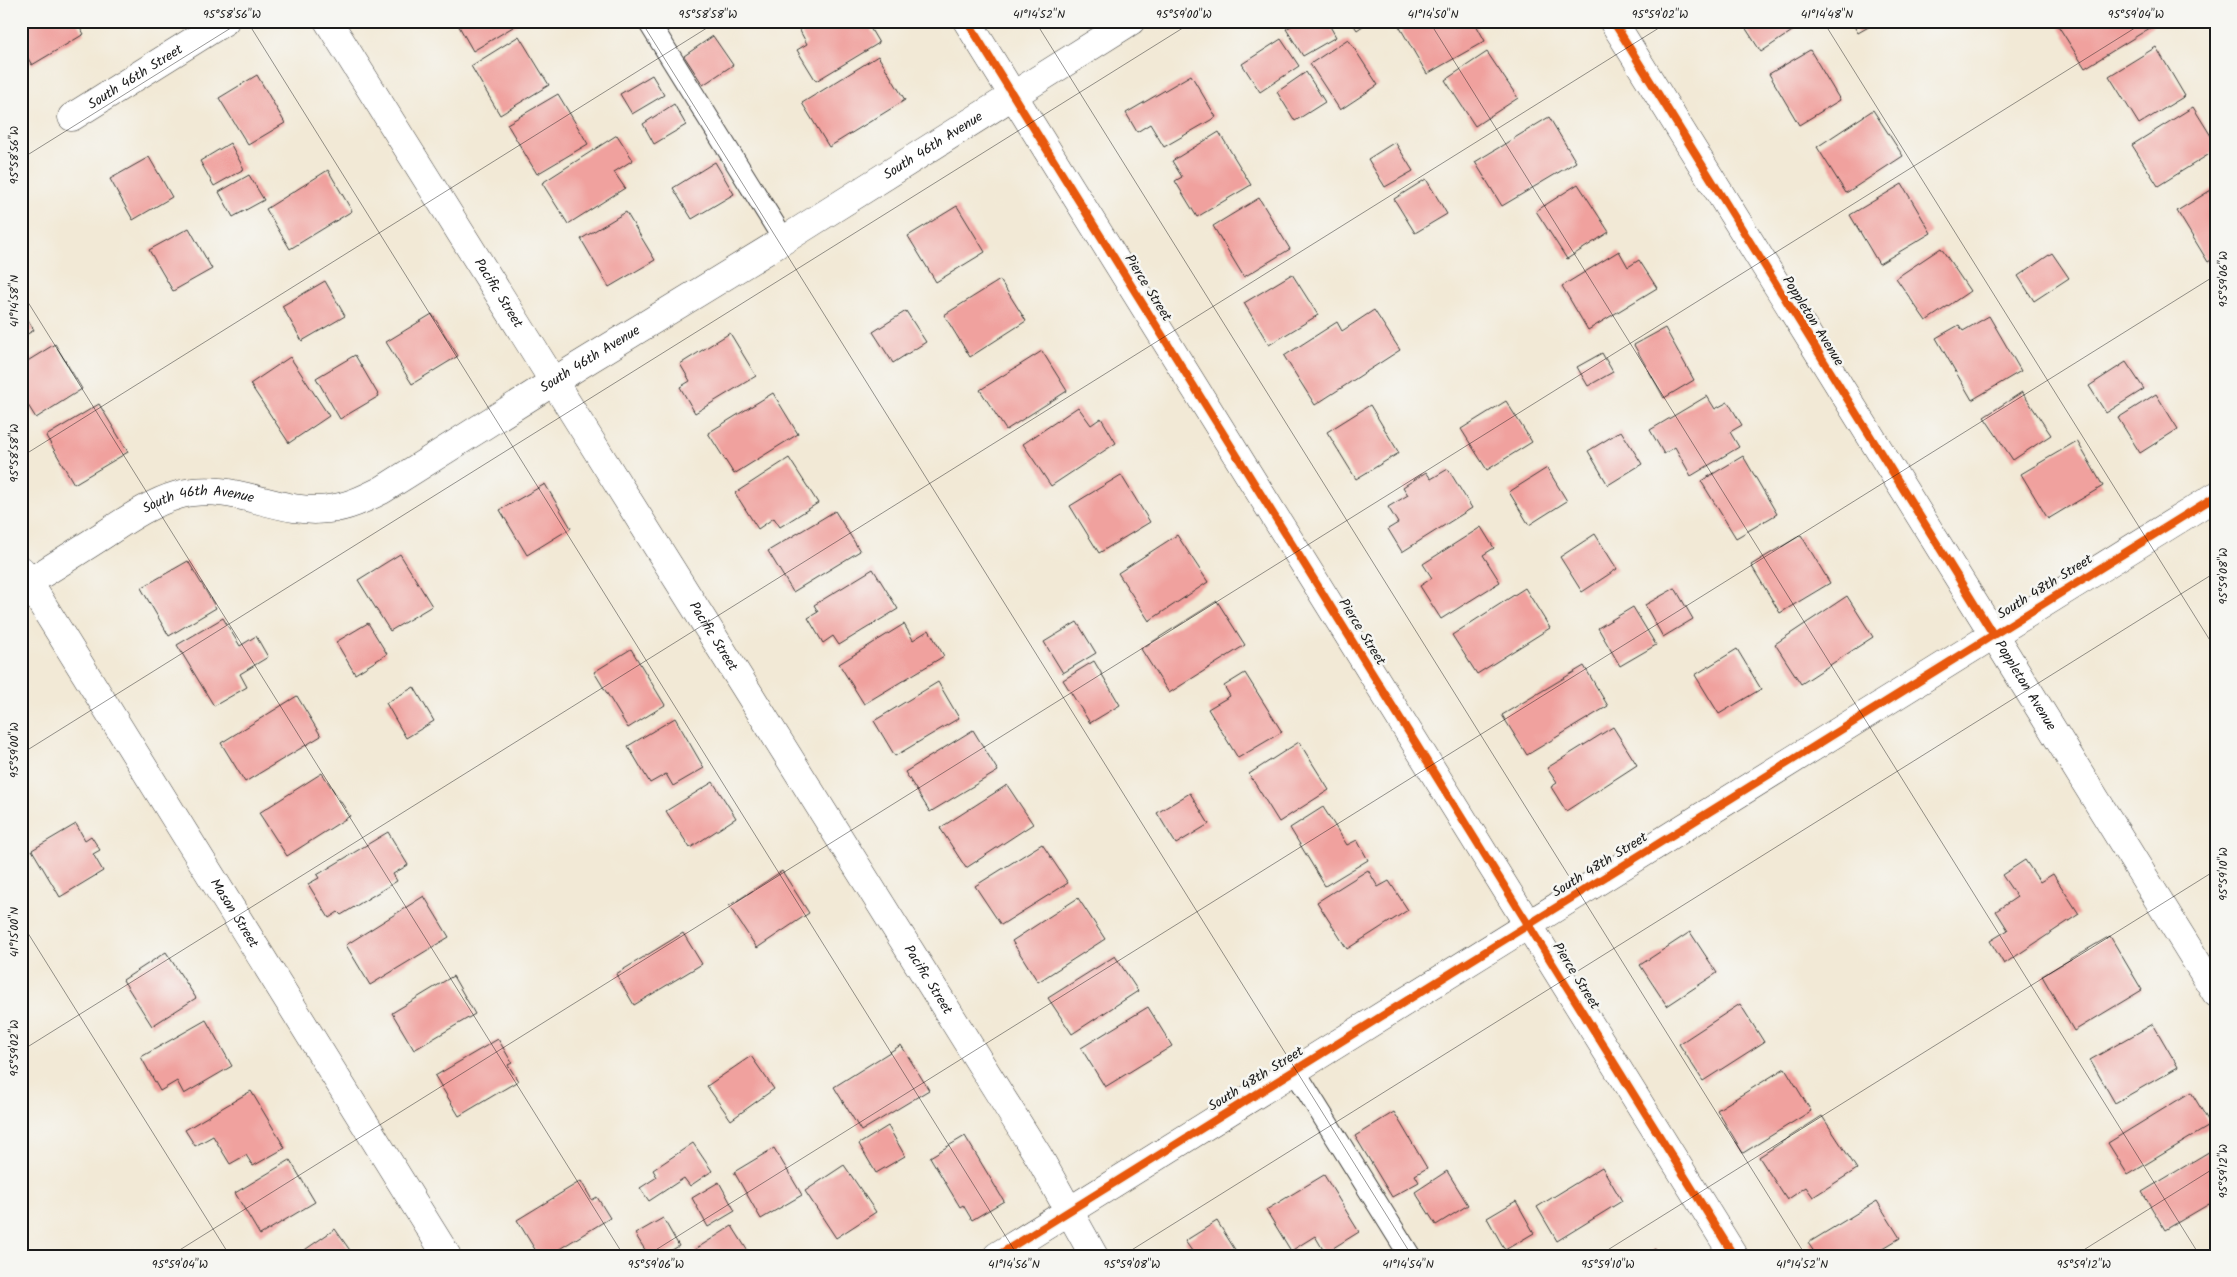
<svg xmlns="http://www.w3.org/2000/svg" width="2237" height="1277" viewBox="0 0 2237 1277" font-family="Kalam,sans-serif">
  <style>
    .building { fill: #f0a19e }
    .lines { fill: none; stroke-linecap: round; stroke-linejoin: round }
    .service-casing { stroke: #3c3b38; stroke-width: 23 }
    .minor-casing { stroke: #3c3b38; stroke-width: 29 }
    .tertiary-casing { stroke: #3c3b38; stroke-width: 29 }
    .service { stroke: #fff; stroke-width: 21 }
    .minor { stroke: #fff; stroke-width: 28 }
    .tertiary { stroke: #fff; stroke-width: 28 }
    .cycleway-casing { stroke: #f6f6f2; stroke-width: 11 }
    .cycleway { stroke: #e8590c; stroke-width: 8 }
    .ticks { fill: none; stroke: #1c1c1c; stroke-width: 1; stroke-opacity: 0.45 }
    .labels { text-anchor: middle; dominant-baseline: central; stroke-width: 5; stroke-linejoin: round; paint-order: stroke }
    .street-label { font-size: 14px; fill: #1c1c1c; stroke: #f6f6f2 }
    .neatline { fill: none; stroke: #1c1c1c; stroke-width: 2 }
    .ticks-label { font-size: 12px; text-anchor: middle; fill: #1c1c1c }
  </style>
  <rect width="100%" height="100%" fill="#f6f6f2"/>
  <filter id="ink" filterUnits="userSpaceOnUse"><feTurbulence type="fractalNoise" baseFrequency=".02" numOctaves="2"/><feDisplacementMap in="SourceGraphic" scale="10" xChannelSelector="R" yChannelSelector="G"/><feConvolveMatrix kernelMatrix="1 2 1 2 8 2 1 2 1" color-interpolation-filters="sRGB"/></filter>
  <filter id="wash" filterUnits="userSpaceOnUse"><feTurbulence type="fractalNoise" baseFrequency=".0096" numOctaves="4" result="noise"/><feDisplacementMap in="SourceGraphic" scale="20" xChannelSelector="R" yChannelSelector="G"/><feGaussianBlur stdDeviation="1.12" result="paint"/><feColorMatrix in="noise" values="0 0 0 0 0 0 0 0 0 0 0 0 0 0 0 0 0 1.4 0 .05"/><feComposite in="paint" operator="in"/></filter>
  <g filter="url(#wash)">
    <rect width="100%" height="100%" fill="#f2e9d6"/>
    <g id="blocks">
      <g class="building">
        <path d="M21 21H76L84 34 32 65 21 47Z"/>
        <path d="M456 21H523L473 51Z"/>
        <path d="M812 21H866L879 43 816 81 797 50 807 44 799 29Z"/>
        <path d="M1300 21H1327L1336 37 1303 56 1286 29Z"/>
        <path d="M1351 21H1370L1357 30Z"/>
        <path d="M1407 21H1474L1485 41 1427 74 1399 26Z"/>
        <path d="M1741 21H1807L1761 52Z"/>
        <path d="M1851 21H1879L1858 33Z"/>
        <path d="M2062 21H2157L2158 23 2085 68 2057 24Z"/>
        <path d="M519 36 549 85 500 115 471 66Z"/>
        <path d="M713 36 733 65 703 85 684 56Z"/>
        <path d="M1281 39 1299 66 1260 92 1242 64Z"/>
        <path d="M1348 39 1378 85 1340 110 1310 64Z"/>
        <path d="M2156 47 2185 96 2139 124 2109 76Z"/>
        <path d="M1810 50 1840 100 1799 125 1769 74Z"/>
        <path d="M1487 52 1518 98 1475 126 1445 80Z"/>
        <path d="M878 56 905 100 829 147 802 103Z"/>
        <path d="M1306 72 1325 102 1295 121 1277 92Z"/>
        <path d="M257 75 285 123 248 145 219 98Z"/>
        <path d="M652 75 664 95 632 114 620 94Z"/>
        <path d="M1191 75 1216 117 1164 147 1150 124 1137 132 1126 113Z"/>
        <path d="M558 94 588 144 537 174 507 124Z"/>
        <path d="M674 104 686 125 654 144 643 124Z"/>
        <path d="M2193 107 2216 144V150L2158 186 2132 145Z"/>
        <path d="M1873 110 1903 156 1846 193 1817 147Z"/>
        <path d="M1549 117 1576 162 1502 206 1475 162Z"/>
        <path d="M1219 132 1251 185 1197 217 1175 181 1182 177 1172 161Z"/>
        <path d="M617 135 633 160 614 172 625 188 568 224 542 183Z"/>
        <path d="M1395 142 1413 171 1385 187 1368 159Z"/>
        <path d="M230 143 244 169 214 186 200 161Z"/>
        <path d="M149 157 172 197 133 220 110 179Z"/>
        <path d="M715 162 734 194 692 219 673 188Z"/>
        <path d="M328 170 352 211 290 249 266 209Z"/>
        <path d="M249 175 264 200 233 217 219 192Z"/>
        <path d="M1426 179 1447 214 1415 233 1394 199Z"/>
        <path d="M1578 184 1609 232 1567 259 1536 211Z"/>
        <path d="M1902 184 1931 233 1879 264 1850 215Z"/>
        <path d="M2216 187V257L2208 262 2177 211Z"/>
        <path d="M1259 198 1290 249 1244 277 1213 226Z"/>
        <path d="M957 206 985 252 936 282 908 236Z"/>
        <path d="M626 212 655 260 609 287 581 239Z"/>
        <path d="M189 228 212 269 173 291 149 250Z"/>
        <path d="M1941 248 1970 291 1926 321 1896 278Z"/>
        <path d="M1619 251 1628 267 1639 260 1657 288 1588 330 1562 286Z"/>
        <path d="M2052 253 2069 278 2034 301 2018 276Z"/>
        <path d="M1292 274 1318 315 1269 345 1244 303Z"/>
        <path d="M1000 280 1026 321 970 357 944 315Z"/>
        <path d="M325 281 345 316 302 341 282 306Z"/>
        <path d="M21 308 34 330 21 338Z"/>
        <path d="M1374 310 1400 350 1315 405 1284 356 1337 322 1342 331Z"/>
        <path d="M906 311 926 342 893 363 873 332Z"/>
        <path d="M432 314 458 356 412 384 386 342Z"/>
        <path d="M1989 316 2021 371 1972 400 1936 338 1959 325 1963 331Z"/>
        <path d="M1665 328 1694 380 1664 398 1634 345Z"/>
        <path d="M730 333 756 376 695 413 680 387 690 381 680 364Z"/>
        <path d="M55 344 82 389 36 418 21 394V365Z"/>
        <path d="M1042 351 1067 391 1006 430 980 390Z"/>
        <path d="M1602 353 1613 372 1588 386 1577 367Z"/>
        <path d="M355 355 379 396 340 419 316 378Z"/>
        <path d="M290 357 329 416 289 443 250 384Z"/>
        <path d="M2126 362 2144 389 2106 413 2089 386Z"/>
        <path d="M2022 392 2051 435 2013 460 1984 417Z"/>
        <path d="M773 393 798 434 734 474 708 433Z"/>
        <path d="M2156 394 2178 429 2140 453 2118 418Z"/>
        <path d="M1707 396 1715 409 1728 402 1742 425 1730 432 1739 447 1691 476 1675 447 1664 454 1650 430Z"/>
        <path d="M1506 401 1532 442 1487 470 1461 429Z"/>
        <path d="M99 404 128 452 74 484 46 436Z"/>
        <path d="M1370 405 1399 453 1356 479 1327 432Z"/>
        <path d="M1078 407 1091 425 1101 418 1116 443 1051 486 1023 444Z"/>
        <path d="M1621 431 1642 464 1608 485 1588 451Z"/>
        <path d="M2077 441 2103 486 2048 519 2021 474Z"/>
        <path d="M1743 456 1777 514 1736 538 1701 481Z"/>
        <path d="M789 458 818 503 780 527 774 518 758 529 735 493Z"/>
        <path d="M1547 468 1567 501 1529 525 1509 492Z"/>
        <path d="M1448 469 1472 508 1402 552 1388 529 1398 523 1388 507 1408 495 1403 487 1426 472 1431 479Z"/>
        <path d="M1121 475 1150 522 1099 553 1070 506Z"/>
        <path d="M545 484 571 528 527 555 500 510Z"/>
        <path d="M835 511 860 551 793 592 768 551Z"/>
        <path d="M1481 527 1494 548 1483 555 1500 582 1441 619 1420 586 1432 578 1423 564Z"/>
        <path d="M1595 534 1617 569 1582 592 1560 557Z"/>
        <path d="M1177 535 1208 582 1149 621 1118 573Z"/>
        <path d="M1801 535 1830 583 1780 613 1751 565Z"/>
        <path d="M400 554 432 606 390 631 358 580Z"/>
        <path d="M188 561 216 608 169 636 141 588Z"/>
        <path d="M873 569 898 609 839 645 833 636 823 643 808 618 818 612 814 605Z"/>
        <path d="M1525 588 1550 628 1477 674 1452 635Z"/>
        <path d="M1675 588 1693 619 1663 637 1645 605Z"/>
        <path d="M1847 596 1873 637 1801 684 1775 644Z"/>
        <path d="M1217 601 1245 645 1169 693 1141 649Z"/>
        <path d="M1633 607 1656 645 1620 666 1598 628Z"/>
        <path d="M223 618 240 646 256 636 268 657 240 674 247 687 214 706 177 645Z"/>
        <path d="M1077 622 1096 653 1063 673 1044 642Z"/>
        <path d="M368 623 387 654 355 674 336 642Z"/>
        <path d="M904 624 913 640 929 630 944 656 864 704 839 664Z"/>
        <path d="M631 649 665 705 628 728 594 672Z"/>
        <path d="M1737 649 1761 689 1719 714 1695 675Z"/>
        <path d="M1094 661 1120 705 1090 723 1063 680Z"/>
        <path d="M1584 666 1608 706 1527 755 1502 715Z"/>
        <path d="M1245 673 1282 732 1238 758 1208 709 1230 696 1224 686Z"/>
        <path d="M938 682 959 718 895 756 874 721Z"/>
        <path d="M414 687 434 721 406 738 386 703Z"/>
        <path d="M297 696 321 736 245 782 221 743Z"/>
        <path d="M675 718 704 768 673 786 666 774 650 783 628 746Z"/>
        <path d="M1613 727 1637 765 1566 811 1551 787 1557 783 1547 768Z"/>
        <path d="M973 730 998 771 930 812 905 772Z"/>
        <path d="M1299 742 1329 790 1279 822 1249 774Z"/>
        <path d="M322 773 350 816 287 856 259 813Z"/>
        <path d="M713 782 736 818 690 848 666 811Z"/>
        <path d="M1007 785 1033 824 966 868 940 828Z"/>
        <path d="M1190 793 1209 824 1176 844 1157 813Z"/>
        <path d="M1323 807 1347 845 1357 840 1368 860 1325 886 1290 828Z"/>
        <path d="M76 824 85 840 91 836 100 850 93 854 103 871 60 897 32 850Z"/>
        <path d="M388 832 408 865 393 874 397 881 341 915 338 912 329 918 308 884 319 878 317 875Z"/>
        <path d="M1042 844 1068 883 1001 925 975 886Z"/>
        <path d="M2025 860 2040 882 2053 874 2079 914 2004 964 1990 941 2008 930 1996 911 2017 897 2002 875Z"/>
        <path d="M1368 870 1378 887 1389 881 1408 910 1347 949 1317 902Z"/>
        <path d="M782 871 809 913 757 948 729 906Z"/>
        <path d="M424 896 449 937 370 985 346 945Z"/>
        <path d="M1078 898 1105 939 1038 982 1012 941Z"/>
        <path d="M1690 932 1717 973 1667 1006 1640 965Z"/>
        <path d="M683 933 702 964 634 1005 616 974Z"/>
        <path d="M2110 936 2142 990 2074 1031 2042 976Z"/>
        <path d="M166 952 196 998 152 1026 123 980Z"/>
        <path d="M1115 956 1138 991 1072 1034 1048 998Z"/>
        <path d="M453 976 475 1014 414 1050 392 1013Z"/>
        <path d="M1740 1004 1764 1042 1703 1081 1679 1044Z"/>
        <path d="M1148 1007 1172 1046 1105 1087 1081 1048Z"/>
        <path d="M206 1020 232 1066 184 1094 177 1081 160 1091 141 1057Z"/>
        <path d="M2153 1024 2178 1067 2115 1103 2090 1060Z"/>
        <path d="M498 1039 512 1063 508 1065 518 1081 459 1116 435 1076Z"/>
        <path d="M901 1045 929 1090 861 1131 834 1087Z"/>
        <path d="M751 1056 774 1089 731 1120 707 1086Z"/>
        <path d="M1785 1068 1811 1111 1743 1153 1717 1110Z"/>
        <path d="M251 1091 285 1148 253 1166 246 1155 230 1164 213 1136 195 1146 185 1130Z"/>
        <path d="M2191 1092 2211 1125 2128 1175 2108 1143Z"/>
        <path d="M1394 1112 1427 1168 1415 1175 1419 1182 1392 1197 1355 1136Z"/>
        <path d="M1822 1116 1857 1169 1813 1197 1806 1187 1787 1200 1759 1157Z"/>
        <path d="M888 1126 905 1156 876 1173 859 1144Z"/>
        <path d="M965 1136 1004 1201 972 1220 963 1205 960 1207 930 1157Z"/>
        <path d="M693 1143 712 1171 690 1186 684 1178 649 1201 640 1188 657 1177 653 1170Z"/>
        <path d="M774 1148 802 1195 761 1219 734 1172Z"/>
        <path d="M2212 1150 2216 1157V1200L2165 1230 2142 1192Z"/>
        <path d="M290 1160 315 1202 260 1235 235 1193Z"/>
        <path d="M844 1165 876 1212 836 1238 805 1191Z"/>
        <path d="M1602 1167 1622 1201 1557 1241 1537 1207Z"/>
        <path d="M1447 1171 1468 1205 1436 1225 1415 1192Z"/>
        <path d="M1324 1175 1359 1232 1325 1253 1315 1236 1291 1251 1266 1210Z"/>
        <path d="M581 1181 592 1200 597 1197 610 1218 548 1256H539L517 1220Z"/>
        <path d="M719 1182 735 1211 708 1227 692 1198Z"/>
        <path d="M1516 1201 1534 1233 1505 1250 1487 1218Z"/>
        <path d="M1877 1201 1900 1238 1870 1256H1817L1808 1243Z"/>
        <path d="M663 1218 679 1246 662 1256H649L635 1234Z"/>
        <path d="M1217 1221 1239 1256H1184L1192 1251 1185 1241Z"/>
        <path d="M732 1226 751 1256H697L694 1250Z"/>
        <path d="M335 1229 354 1256H296Z"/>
        <path d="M1655 1249 1659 1256H1635L1641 1252 1644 1256Z"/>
      </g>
    </g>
  </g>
  <g filter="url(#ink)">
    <use href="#blocks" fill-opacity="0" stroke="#3c3b38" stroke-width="1"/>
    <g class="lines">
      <defs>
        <g id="service">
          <path d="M648 21 784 240"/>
          <path d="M1294 1070 1410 1256"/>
        </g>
        <g id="minor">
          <path id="s1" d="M328 21 1039 1157 1094 1256"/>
          <path d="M967 21 1734 1256"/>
          <path id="s2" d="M1613 21 2216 993"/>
          <path id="s3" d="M72 117 225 21"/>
          <path id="s4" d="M21 570 447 1256"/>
          <path id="s5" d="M21 587C49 570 77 552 105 534 128 519 151 503 178 495 234 480 278 516 328 509 348 507 364 499 382 490L580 365 784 240 1131 21"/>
        </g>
        <path id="tertiary" d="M997 1256 2216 496"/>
      </defs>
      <use href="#service" class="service-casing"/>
      <use href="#minor" class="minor-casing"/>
      <use href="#tertiary" class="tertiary-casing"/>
      <use href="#service" class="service"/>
      <use href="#minor" class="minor"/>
      <use href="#tertiary" class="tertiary"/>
      <defs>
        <g id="cycleway">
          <path d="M967 21 1734 1256"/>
          <path d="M1613 21 1993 634"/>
          <path d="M997 1256 2216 496"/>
        </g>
      </defs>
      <use href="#cycleway" class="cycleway-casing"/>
      <use href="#cycleway" class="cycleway"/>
    </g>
  </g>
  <path class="ticks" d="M247 21 1018 1256M641 21 1412 1256M1035 21 1806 1256M1429 21 2200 1256M1823 21 2216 650M21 159 242 21M21 291 624 1256M21 457 718 21M21 754 1194 21M21 922 230 1256M21 1051 1670 21M170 1256 2146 21M646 1256 2216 275M1122 1256 2216 572M1598 1256 2216 870M2074 1256 2216 1167"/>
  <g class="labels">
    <g class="street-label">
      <text stroke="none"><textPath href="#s3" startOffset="75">South 46th Street</textPath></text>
      <text stroke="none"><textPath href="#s5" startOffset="1042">South 46th Avenue</textPath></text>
      <text transform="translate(1148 288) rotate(58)">Pierce Street</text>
      <text stroke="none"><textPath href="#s1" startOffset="321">Pacific Street</textPath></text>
      <text transform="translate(1813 321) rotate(58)">Poppleton Avenue</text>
      <text stroke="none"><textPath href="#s5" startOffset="638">South 46th Avenue</textPath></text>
      <text stroke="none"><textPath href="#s5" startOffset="202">South 46th Avenue</textPath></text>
      <text transform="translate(2045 587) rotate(-32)">South 48th Street</text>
      <text transform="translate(1362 632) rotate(58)">Pierce Street</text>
      <text stroke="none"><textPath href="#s1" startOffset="726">Pacific Street</textPath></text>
      <text stroke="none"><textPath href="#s2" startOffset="782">Poppleton Avenue</textPath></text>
      <text transform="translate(1600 865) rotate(-32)">South 48th Street</text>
      <text stroke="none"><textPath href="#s4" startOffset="404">Mason Street</textPath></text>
      <text transform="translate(1576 976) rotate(58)">Pierce Street</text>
      <text stroke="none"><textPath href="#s1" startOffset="1131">Pacific Street</textPath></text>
      <text transform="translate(1256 1079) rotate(-32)">South 48th Street</text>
    </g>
  </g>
  <rect width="2237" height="1277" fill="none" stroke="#f6f6f2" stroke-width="55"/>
  <rect x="28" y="28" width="2182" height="1222" class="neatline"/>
  <g class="ticks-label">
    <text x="232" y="18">95°58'56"W</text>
    <text x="708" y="18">95°58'58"W</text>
    <text x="1039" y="18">41°14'52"N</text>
    <text x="1184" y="18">95°59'00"W</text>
    <text x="1433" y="18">41°14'50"N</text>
    <text x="1660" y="18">95°59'02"W</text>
    <text x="1827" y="18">41°14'48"N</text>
    <text x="2136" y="18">95°59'04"W</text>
    <text transform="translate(14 155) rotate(-90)" y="4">95°58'56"W</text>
    <text transform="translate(2223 279) rotate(-90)" y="4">95°59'06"W</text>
    <text transform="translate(14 301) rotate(-90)" y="4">41°14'58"N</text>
    <text transform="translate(14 453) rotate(-90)" y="4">95°58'58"W</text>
    <text transform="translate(2223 576) rotate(-90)" y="4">95°59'08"W</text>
    <text transform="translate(14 750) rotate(-90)" y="4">95°59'00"W</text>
    <text transform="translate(2223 874) rotate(-90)" y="4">95°59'10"W</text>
    <text transform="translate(14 932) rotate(-90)" y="4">41°15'00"N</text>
    <text transform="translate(14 1048) rotate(-90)" y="4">95°59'02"W</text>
    <text transform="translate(2223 1171) rotate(-90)" y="4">95°59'12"W</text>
    <text x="180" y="1268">95°59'04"W</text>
    <text x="656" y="1268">95°59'06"W</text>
    <text x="1014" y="1268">41°14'56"N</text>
    <text x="1132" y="1268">95°59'08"W</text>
    <text x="1408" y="1268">41°14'54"N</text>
    <text x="1608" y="1268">95°59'10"W</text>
    <text x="1802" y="1268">41°14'52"N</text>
    <text x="2084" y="1268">95°59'12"W</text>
  </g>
</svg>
